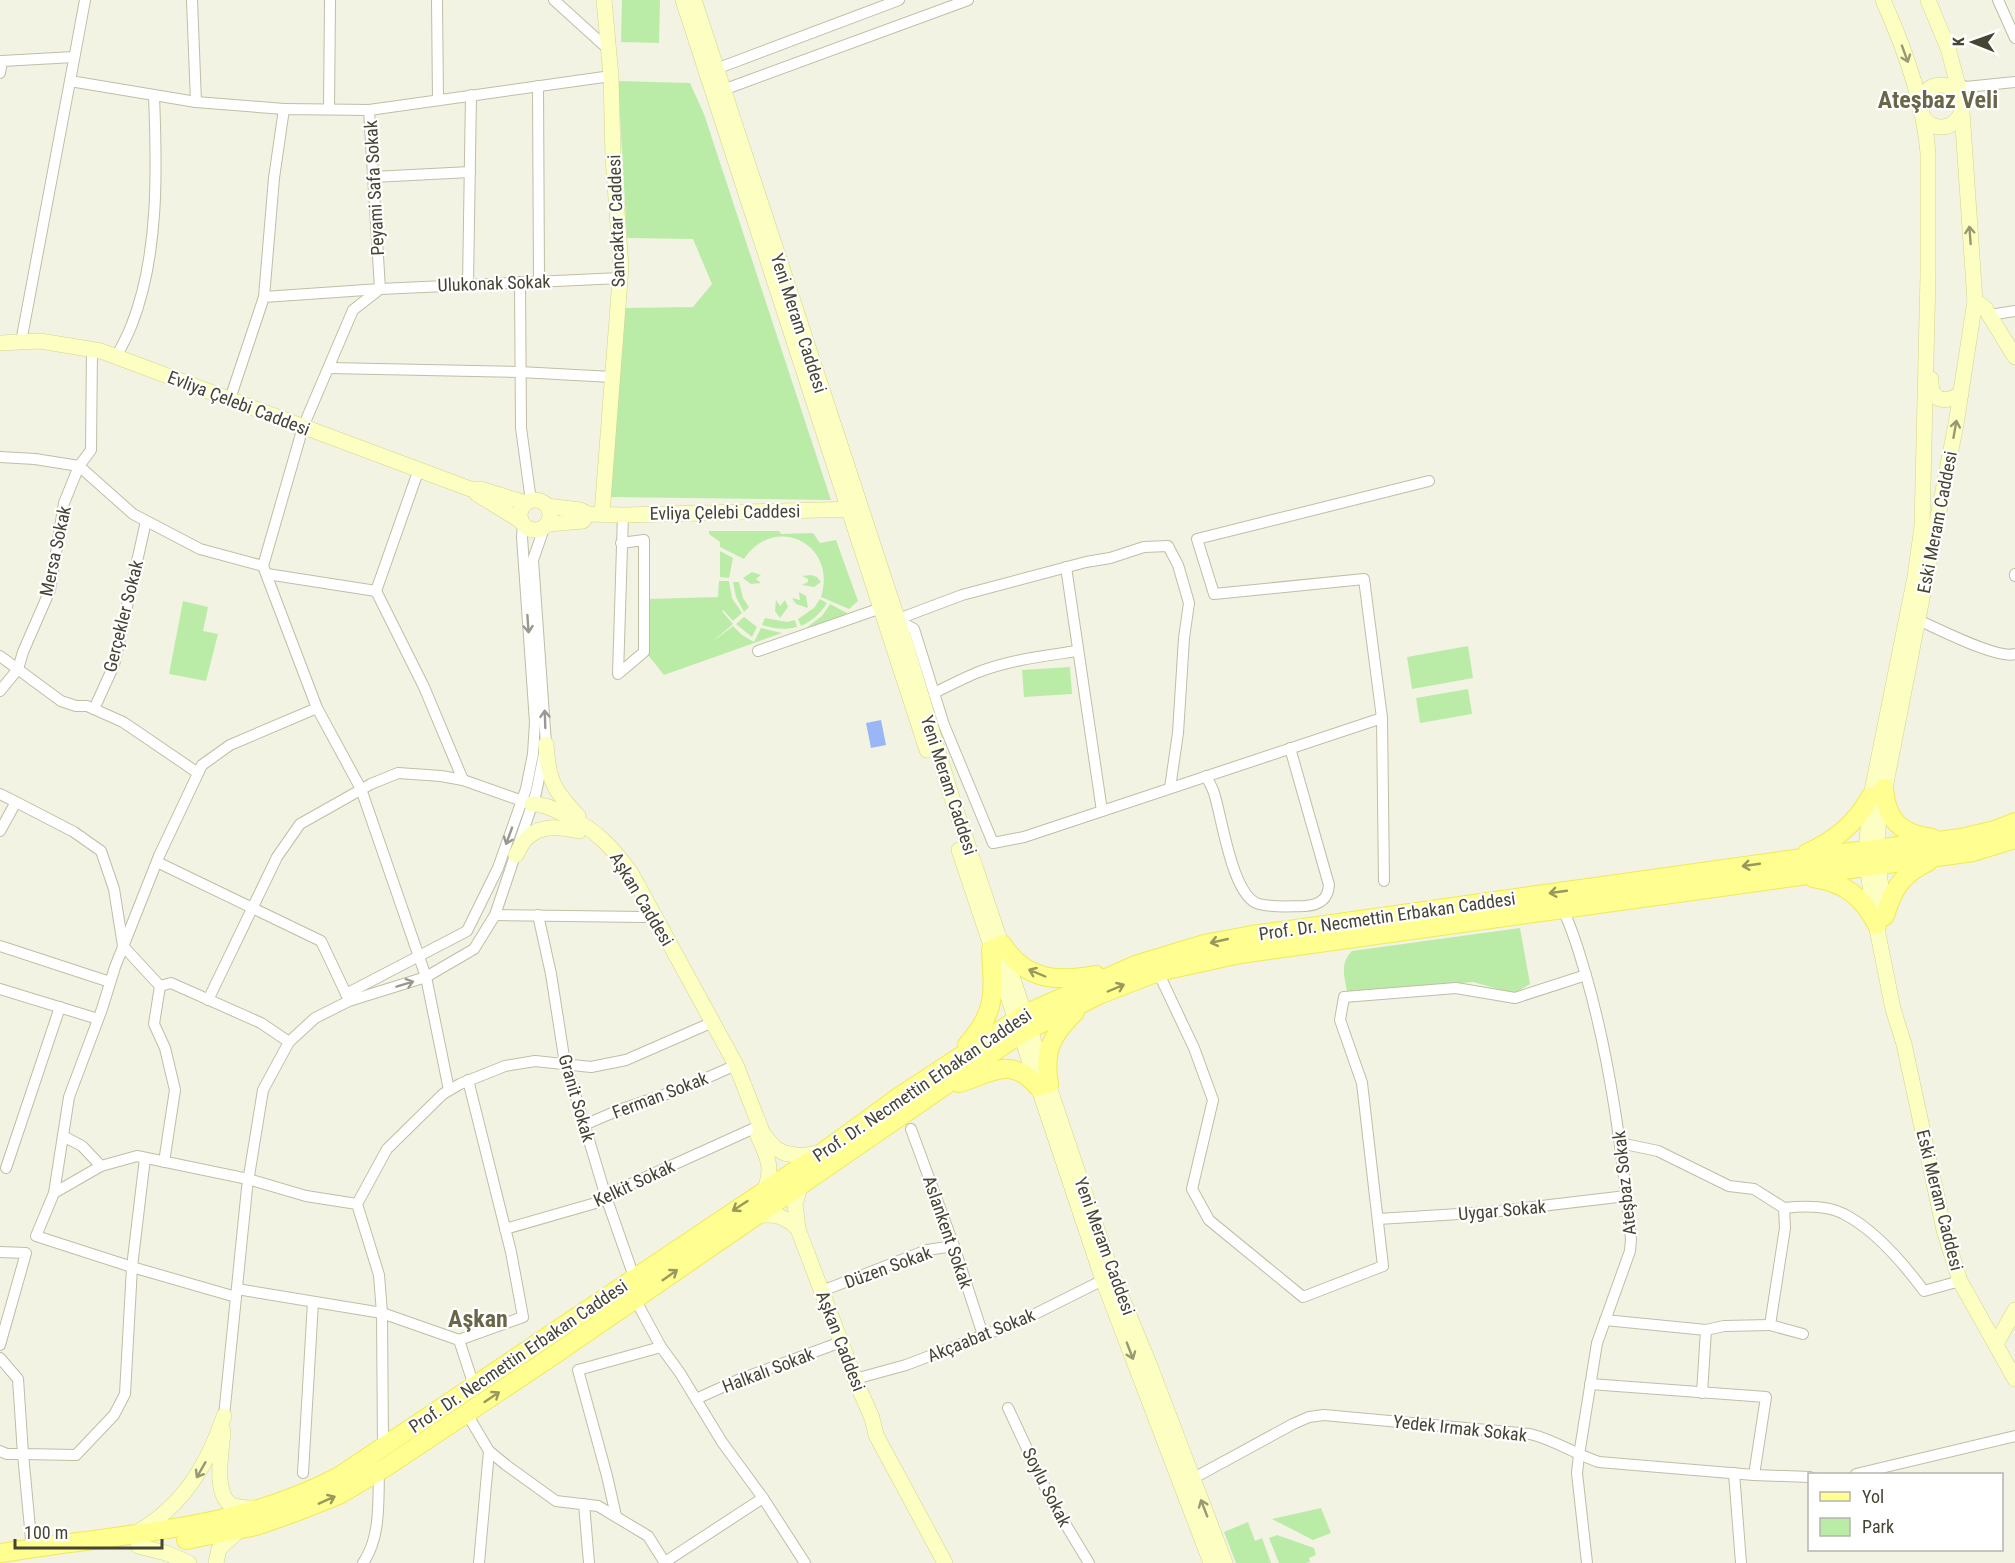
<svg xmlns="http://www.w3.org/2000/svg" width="2015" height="1563" viewBox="0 0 2015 1563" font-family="'Roboto Condensed',sans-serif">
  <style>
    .green { fill: #baeca8 }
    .water { fill: #99b6f6 }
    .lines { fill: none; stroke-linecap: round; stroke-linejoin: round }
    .street-casing { stroke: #c0bea5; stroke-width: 12 }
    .secondary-casing { stroke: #d3d48d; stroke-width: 16 }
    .primary-casing { stroke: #eeeb57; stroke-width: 20 }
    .street { stroke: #fff; stroke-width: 10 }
    .secondary { stroke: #fdffc2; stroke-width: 15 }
    .primary { stroke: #fffe91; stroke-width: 18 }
    .oneway { stroke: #989873 }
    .oneway2 { stroke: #99988f }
    .oneway3 { stroke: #99985d }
    .labels { text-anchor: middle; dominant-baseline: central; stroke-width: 4.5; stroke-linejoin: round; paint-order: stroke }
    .street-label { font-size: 18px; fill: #464433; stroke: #fff }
    .district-label { font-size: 24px; font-weight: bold; fill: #6a6649; stroke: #fff }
  </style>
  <rect width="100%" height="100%" fill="#f3f3e3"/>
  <g class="green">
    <path d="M622 0H660L659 43 621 42Z"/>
    <path d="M618 81 690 83 704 114 831 500 610 497 625 308 693 307 712 284 693 239 627 238Z"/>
    <path d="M709 531H779L781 534 813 533 820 543 836 540 858 601 849 609 821 597C838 543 774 513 744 559L720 547V542L709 534Z"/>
    <path d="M720 551 733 558 729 578 720 577Z"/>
    <path d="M752 572 761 575 756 579 761 583 751 584 743 578Z"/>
    <path d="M811 575 817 577 821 582 814 587 802 585 808 582V579L802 576Z"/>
    <path d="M719 581H729L732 598 742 613 733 621 723 610 722 611 733 624 711 643 733 626 742 635 754 642 761 628 782 633 664 675 648 655 649 599 718 597Z"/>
    <path d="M733 582H739L743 598 749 607 744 612 736 597Z"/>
    <path d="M799 592 806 596 808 608 796 604 792 598 800 600Z"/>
    <path d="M820 599 827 603C821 613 812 621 801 626L798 619 814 608Z"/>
    <path d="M776 600 780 606 785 600 788 607 780 618 775 611Z"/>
    <path d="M183 601 208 607 203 631 218 634 206 681 169 674Z"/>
    <path d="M830 604 847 613C835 621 821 625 807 627L822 616Z"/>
    <path d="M744 617 757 627 752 637 736 624Z"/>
    <path d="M765 618 787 622 795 620 797 627C785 630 774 629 762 625Z"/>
    <path d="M1468 646 1473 678 1412 689 1407 657Z"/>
    <path d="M1070 667 1072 694 1024 697 1022 670Z"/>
    <path d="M1468 689 1472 714 1420 723 1416 698Z"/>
    <path d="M1520 928 1530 984 1517 992 1505 991 1473 982 1352 993 1347 991C1344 976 1340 963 1352 951Z"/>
    <path d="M1321 1508 1331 1533 1313 1540 1272 1519Z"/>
    <path d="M1248 1522 1255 1541 1262 1538 1271 1563H1236L1224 1532Z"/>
    <path d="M1277 1535 1314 1548 1316 1555 1309 1558 1310 1562 1306 1563H1279L1269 1538Z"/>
  </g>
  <path class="water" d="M881 720 886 745 871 748 866 723Z"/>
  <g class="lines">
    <defs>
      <g id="street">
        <path d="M85 0 70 81 196 102 284 109"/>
        <path d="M192 0 196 102"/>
        <path d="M437 0 438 100"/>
        <path d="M554 0 608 49"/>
        <path d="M1998 0 2015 38"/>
        <path d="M716 69 899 0"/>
        <path d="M0 73 2 61 74 57"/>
        <path d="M1957 83 1966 87 2015 82"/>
        <path d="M538 86 539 281"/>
        <path d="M723 90 968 0"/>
        <path d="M329 109 330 0"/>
        <path d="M369 110 611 76"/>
        <path d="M373 177 470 172"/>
        <path d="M520 282 521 428 531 501"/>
        <path d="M468 284 471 95"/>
        <path d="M1990 315 2015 311"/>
        <path d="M21 342 70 81"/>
        <path d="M116 357C122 346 128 335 132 324 159 255 157 169 154 96"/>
        <path d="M329 368 520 372 612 377"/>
        <path d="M230 399 264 297 380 289 369 110 284 109 274 178 264 297"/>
        <path d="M0 457 35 459 79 466 133 514 200 549 263 566 317 708 230 745 202 765 159 856 115 967 102 1009 69 1097 54 1193"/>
        <path d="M621 543 644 540V652L618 674 623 515"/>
        <path d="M263 566 303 427 353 310 380 289 620 278"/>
        <path d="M1066 567 1102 811"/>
        <path d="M267 574 376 591 424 687 463 780"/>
        <path d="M2015 576V574"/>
        <path d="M376 591 419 469"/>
        <path d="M897 620 914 629 944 725 993 843 1024 837 1382 718"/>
        <path d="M1918 620C1937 628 1998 660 2015 654"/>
        <path d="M893 621 962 595 1086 562 1110 558 1144 547 1168 546 1178 565 1189 603 1184 638 1178 733 1170 788"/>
        <path d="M758 651 881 608"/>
        <path d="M0 656 61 701 76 706H87L123 722 198 773"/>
        <path d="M0 691 18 669 23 652 50 590 64 503 79 466 91 450 92 349"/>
        <path d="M934 693C948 686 962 679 976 673 1008 660 1044 656 1077 651"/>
        <path d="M317 708 361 789 426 977 449 1090"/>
        <path d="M94 709 114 665 146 521"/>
        <path d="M1206 776C1209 782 1212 787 1214 793 1222 817 1232 897 1259 904 1274 908 1291 906 1305 906 1320 905 1328 899 1329 885L1290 748"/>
        <path d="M0 794 16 802"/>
        <path d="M0 831 16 802 74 832 101 851 114 889 123 946 160 986 154 1024 165 1048 175 1090 164 1162"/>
        <path d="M157 862 321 941 349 1000"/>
        <path d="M1384 881 1382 718 1364 579 1214 594 1197 539 1429 481"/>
        <path d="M1563 910C1574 932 1580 956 1587 979 1611 1064 1622 1152 1631 1239L1630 1251 1597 1343 1579 1455 1577 1473 1587 1563"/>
        <path d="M495 915 644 917 653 914"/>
        <path d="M538 915 551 974 564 1057 606 1197 634 1277"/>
        <path d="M0 946 110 982"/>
        <path d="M1158 972 1194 1048 1213 1100 1192 1189 1209 1220 1303 1297 1383 1266 1362 1083 1340 1020 1344 997 1456 988 1515 998 1586 975"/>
        <path d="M160 986 171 983 261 1023 289 1042"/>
        <path d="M0 989 98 1019"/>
        <path d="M346 994 467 931 498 868 526 789 533 754 535 722 522 537 523 524"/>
        <path d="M208 1000 277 857 300 824 371 784 398 773 441 776 463 780 528 803"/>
        <path d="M584 1125 619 1110 684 1088 736 1065"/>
        <path d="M911 1129 954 1246 983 1335"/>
        <path d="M63 1136 82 1146 101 1166"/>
        <path d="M1620 1143 1658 1151 1729 1186 1754 1189 1784 1208 1785 1228 1770 1325 1803 1334"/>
        <path d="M145 1158 132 1267 36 1236 54 1193 101 1166 137 1156 248 1179 306 1196 357 1204 379 1275 382 1313 383 1448"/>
        <path d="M6 1168 60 1007"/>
        <path d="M357 1204 387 1149 443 1094 460 1084 505 1066 535 1061 591 1067 626 1060 713 1022"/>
        <path d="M1784 1208C1802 1206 1828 1205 1844 1214 1875 1230 1904 1264 1924 1291L1960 1281"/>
        <path d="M1378 1219 1491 1212 1626 1196"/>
        <path d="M505 1229 599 1202 613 1192 759 1126"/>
        <path d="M0 1252 26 1253 0 1345"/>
        <path d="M237 1289 382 1313 459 1340 474 1386"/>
        <path d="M822 1291 927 1250 954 1246"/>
        <path d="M635 1299 661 1347 680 1373 722 1442 763 1498 805 1563"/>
        <path d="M1605 1320 1706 1330 1702 1393"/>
        <path d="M1706 1330 1724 1326 1770 1325"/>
        <path d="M459 1340 523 1317 511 1252 468 1080"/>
        <path d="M0 1358 18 1379 23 1454 76 1455 114 1415 125 1394 132 1267 236 1297"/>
        <path d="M855 1379 906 1365 1021 1321 1103 1280"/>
        <path d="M1590 1384 1766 1397 1754 1475"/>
        <path d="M696 1399 738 1380 841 1342"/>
        <path d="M1008 1408 1052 1502 1089 1563"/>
        <path d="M467 1414 489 1451 506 1465 556 1501 598 1506 648 1536 665 1563"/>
        <path d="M224 1416 247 1188 263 1090 289 1042 315 1018 349 1001 426 977 474 949 495 915 536 793 546 744 533 560 544 528"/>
        <path d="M0 1451 7 1454H23L32 1549"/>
        <path d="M303 1473 313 1302"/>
        <path d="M1734 1473 1741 1563"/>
        <path d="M1856 1474 2015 1436"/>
        <path d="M1192 1479 1293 1424 1309 1417 1324 1415 1530 1434C1555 1440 1575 1454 1599 1462L1754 1475 1810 1477"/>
        <path d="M584 1504 589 1563"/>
        <path d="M616 1516 607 1476 578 1370 661 1347"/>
        <path d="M665 1562 763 1498"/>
        <path d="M363 1563C381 1537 378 1502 379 1472"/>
        <path d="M479 1563 489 1451"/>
      </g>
      <g id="secondary">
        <path d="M683 0 927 750"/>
        <path d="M694 0 904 639 953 801 1112 1274 1150 1366 1225 1563"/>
        <path d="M1883 0C1904 47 1924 102 1928 153V275L1922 526 1915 577 1871 796 1866 851 1872 904 1893 1009 1904 1044 1944 1230 1960 1281 2015 1379"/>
        <circle cx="1941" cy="106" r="21"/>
        <path d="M1975 301 1985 308 2015 357"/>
        <path d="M0 343 40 341 101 351 473 490 480 489 526 503"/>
        <path d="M1931 379C1930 401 1944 404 1961 394"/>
        <path d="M477 494 521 521"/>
        <circle cx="535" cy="515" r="15"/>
        <path d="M547 506 580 510 588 514 623 515 858 509"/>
        <path d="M602 514 621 267 613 157 611 76 604 0"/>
        <path d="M548 524 583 521 588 514"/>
        <path d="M546 744C548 779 553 790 578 816"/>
        <path d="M532 804C546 804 555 810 568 816 597 831 612 847 631 873L736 1065 763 1134 775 1148 784 1153 801 1156 819 1153"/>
        <path d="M959 850 1103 1280 1211 1563"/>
        <path d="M516 855C519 850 522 842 527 838 541 824 562 827 579 831"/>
        <path d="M1885 917 1876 850 1879 819 1956 424 1975 301 1961 97 1948 48 1928 0"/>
        <path d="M758 1136C768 1158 773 1167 765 1190"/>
        <path d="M801 1184 795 1204 798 1229 855 1379 872 1418 876 1435 945 1563"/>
        <path d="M756 1216C774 1213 786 1216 798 1229"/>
        <path d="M1996 1344 2015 1310"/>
        <path d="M223 1431C222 1450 213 1491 230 1504 237 1508 246 1508 253 1508"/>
        <path d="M136 1533C183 1506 207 1466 224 1416"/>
        <path d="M138 1546 166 1553 189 1563"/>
        <path d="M216 1563 219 1549 239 1530"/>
      </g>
      <g id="primary">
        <path d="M1884 788C1886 820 1901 834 1932 838"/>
        <path d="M1807 853C1836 840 1855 824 1871 796"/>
        <path d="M1813 878C1844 882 1863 897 1877 925"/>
        <path d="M1885 916C1892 890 1903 873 1928 862"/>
        <path d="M1002 944C1026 981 1056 982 1096 975"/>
        <path d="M967 1045C998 1010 993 992 991 949"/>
        <path d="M959 1083C993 1073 1011 1055 1038 1087"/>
        <path d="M1049 1084C1043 1052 1052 1034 1075 1012"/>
        <path d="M186 1540 256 1526 296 1512 339 1495 386 1467 554 1355 1020 1034 1101 994 1158 972 1240 954 1973 852 2015 839"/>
        <path d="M0 1553C29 1549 58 1544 86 1541 176 1529 257 1519 338 1477L823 1152 897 1098 1025 1014 1138 964 1204 944 1252 935 1788 860 1961 838 1995 830 2015 822"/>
      </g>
    </defs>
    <use href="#street" class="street-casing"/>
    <use href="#secondary" class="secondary-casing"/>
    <use href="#primary" class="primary-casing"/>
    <use href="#street" class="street"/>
    <use href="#secondary" class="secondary"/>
    <use href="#primary" class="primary"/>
  </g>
  <defs><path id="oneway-shaft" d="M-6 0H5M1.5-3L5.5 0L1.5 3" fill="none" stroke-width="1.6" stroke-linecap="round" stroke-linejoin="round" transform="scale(1.5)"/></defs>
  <g class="oneway">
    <use href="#oneway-shaft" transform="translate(1905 54) rotate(70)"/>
    <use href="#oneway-shaft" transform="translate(1970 235) rotate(-94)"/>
    <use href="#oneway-shaft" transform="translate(1955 429) rotate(-80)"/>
    <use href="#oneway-shaft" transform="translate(1130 1351) rotate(69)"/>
    <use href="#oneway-shaft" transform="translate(201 1470) rotate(120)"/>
    <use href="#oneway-shaft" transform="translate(1204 1508) rotate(-111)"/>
  </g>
  <g class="oneway2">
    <use href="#oneway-shaft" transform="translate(528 624) rotate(86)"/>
    <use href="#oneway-shaft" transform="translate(545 719) rotate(-92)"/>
    <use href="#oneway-shaft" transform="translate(509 836) rotate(110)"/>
    <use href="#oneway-shaft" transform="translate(405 984) rotate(-17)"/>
  </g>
  <g class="oneway3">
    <use href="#oneway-shaft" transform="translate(1751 865) rotate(172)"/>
    <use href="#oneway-shaft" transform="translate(1558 892) rotate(172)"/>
    <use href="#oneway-shaft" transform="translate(1219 941) rotate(167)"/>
    <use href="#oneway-shaft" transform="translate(1037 973) rotate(-157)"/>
    <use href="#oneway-shaft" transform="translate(1116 988) rotate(-23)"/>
    <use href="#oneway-shaft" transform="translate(740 1206) rotate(147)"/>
    <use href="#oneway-shaft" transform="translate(670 1275) rotate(-35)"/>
    <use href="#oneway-shaft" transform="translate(492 1397) rotate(-34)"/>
    <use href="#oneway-shaft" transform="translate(327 1500) rotate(-24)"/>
  </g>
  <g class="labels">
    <g class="street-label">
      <text transform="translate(374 188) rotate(-93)">Peyami Safa Sokak</text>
      <text transform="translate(616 221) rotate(-92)">Sancaktar Caddesi</text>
      <text transform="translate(494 283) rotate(-2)">Ulukonak Sokak</text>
      <text transform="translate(799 323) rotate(72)">Yeni Meram Caddesi</text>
      <text transform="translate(239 403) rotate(21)">Evliya Çelebi Caddesi</text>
      <text transform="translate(725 512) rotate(-1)">Evliya Çelebi Caddesi</text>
      <text transform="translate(1937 522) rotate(-79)">Eski Meram Caddesi</text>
      <text transform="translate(55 551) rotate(-78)">Mersa Sokak</text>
      <text transform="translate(123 616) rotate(-76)">Gerçekler Sokak</text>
      <text transform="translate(949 785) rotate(72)">Yeni Meram Caddesi</text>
      <text transform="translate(642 899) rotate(59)">Aşkan Caddesi</text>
      <text transform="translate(1387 916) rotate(-8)">Prof. Dr. Necmettin Erbakan Caddesi</text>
      <text transform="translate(922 1085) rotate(-34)">Prof. Dr. Necmettin Erbakan Caddesi</text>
      <text transform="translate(660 1095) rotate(-21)">Ferman Sokak</text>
      <text transform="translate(577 1098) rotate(74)">Granit Sokak</text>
      <text transform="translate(634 1183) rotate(-25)">Kelkit Sokak</text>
      <text transform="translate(1624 1183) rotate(-96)">Ateşbaz Sokak</text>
      <text transform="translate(1940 1200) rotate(76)">Eski Meram Caddesi</text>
      <text transform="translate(1502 1210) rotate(-5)">Uygar Sokak</text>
      <text transform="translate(948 1232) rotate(71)">Aslankent Sokak</text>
      <text transform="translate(1105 1246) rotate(70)">Yeni Meram Caddesi</text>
      <text transform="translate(888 1267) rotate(-20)">Düzen Sokak</text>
      <text transform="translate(981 1335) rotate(-22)">Akçaabat Sokak</text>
      <text transform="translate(841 1341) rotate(69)">Aşkan Caddesi</text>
      <text transform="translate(518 1356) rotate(-34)">Prof. Dr. Necmettin Erbakan Caddesi</text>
      <text transform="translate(768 1370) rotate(-21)">Halkalı Sokak</text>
      <text transform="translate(1460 1428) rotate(6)">Yedek Irmak Sokak</text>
      <text transform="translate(1047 1487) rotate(63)">Soylu Sokak</text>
    </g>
    <g class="district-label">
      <text x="1938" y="100">Ateşbaz Veli</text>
      <text x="478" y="1319">Aşkan</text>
    </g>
  </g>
  <rect x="1808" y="1473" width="195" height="78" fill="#ffffff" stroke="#b5b4ad" stroke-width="1.5"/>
  <rect x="1820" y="1492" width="30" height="9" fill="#fffe91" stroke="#b5b4ad" stroke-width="1.5"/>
  <text x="1862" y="1503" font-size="18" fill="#464433">Yol</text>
  <rect x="1820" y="1518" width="30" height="18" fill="#baeca8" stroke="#b5b4ad" stroke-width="1.5"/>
  <text x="1862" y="1533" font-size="18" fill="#464433">Park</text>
  <g transform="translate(1973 42) rotate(271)" stroke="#ffffff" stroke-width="4.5" paint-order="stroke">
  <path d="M0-4.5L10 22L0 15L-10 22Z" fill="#464433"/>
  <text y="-9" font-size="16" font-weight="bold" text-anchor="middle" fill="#464433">K</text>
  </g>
  <path d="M15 1539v9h147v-9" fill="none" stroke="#464433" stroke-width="3"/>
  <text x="24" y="1539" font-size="18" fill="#464433" stroke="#ffffff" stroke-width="4.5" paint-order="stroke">100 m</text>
</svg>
